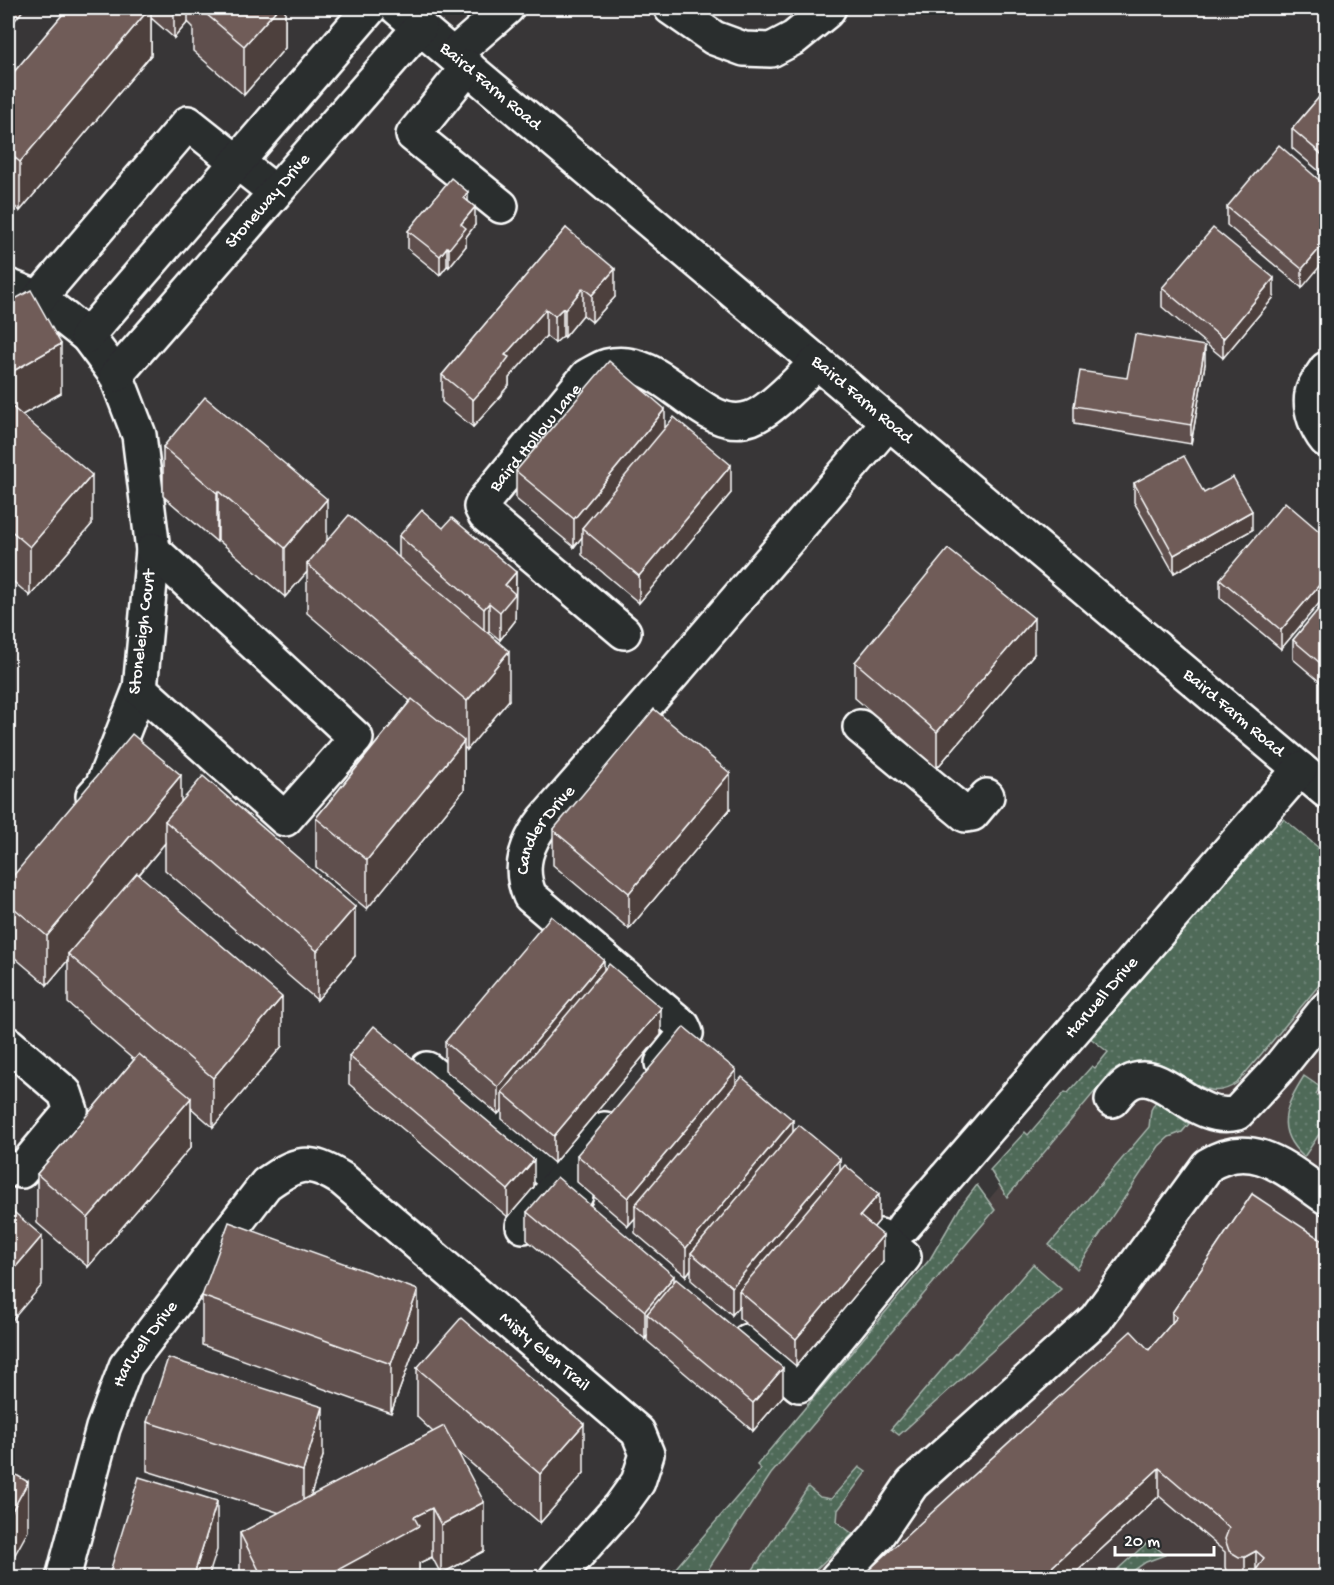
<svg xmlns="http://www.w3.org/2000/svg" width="1334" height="1585" viewBox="0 0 1334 1585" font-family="'Gochi Hand',sans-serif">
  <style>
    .built { fill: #484141 }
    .grass { fill: url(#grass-dots); stroke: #a7b4ac; stroke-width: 1.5 }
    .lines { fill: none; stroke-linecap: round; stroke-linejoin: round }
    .minor-casing { stroke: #fff; stroke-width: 38 }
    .minor { stroke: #2a2d2e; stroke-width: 33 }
    .wall { fill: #5f4f4d; stroke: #fff; stroke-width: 1.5 }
    .shaded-wall { fill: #4e403e; stroke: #fff; stroke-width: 1.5 }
    .building { fill: #6f5c59; stroke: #fff; stroke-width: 1.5 }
    .labels { text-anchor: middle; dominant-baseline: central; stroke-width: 4.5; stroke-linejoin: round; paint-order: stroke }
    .street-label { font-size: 18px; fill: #fff; stroke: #2a2d2e }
  </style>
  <defs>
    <pattern id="grass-dots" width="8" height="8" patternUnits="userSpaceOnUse" patternTransform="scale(1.5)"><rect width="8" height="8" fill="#4f6a59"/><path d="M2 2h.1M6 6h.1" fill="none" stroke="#698072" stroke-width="1.8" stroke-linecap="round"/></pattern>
  </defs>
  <rect width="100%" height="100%" fill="#383637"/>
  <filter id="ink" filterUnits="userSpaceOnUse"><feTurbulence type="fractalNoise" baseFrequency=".0167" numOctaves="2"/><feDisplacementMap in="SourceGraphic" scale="12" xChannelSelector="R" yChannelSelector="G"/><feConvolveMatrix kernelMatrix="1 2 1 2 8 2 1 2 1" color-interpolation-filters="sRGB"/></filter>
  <g filter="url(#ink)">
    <path class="built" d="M1284 851 1326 888V1577L668 1578Z"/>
    <g class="grass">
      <path d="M1284 819 1326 854V977L1237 1083C1192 1115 1174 1032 1111 1072L1007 1197 990 1170 1025 1132 1028 1135 1065 1092 1068 1093 1092 1066 1095 1068 1108 1052 1089 1037 1276 821 1280 823Z"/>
      <path d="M1304 1076 1320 1087 1316 1094 1326 1101V1124L1304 1157C1273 1130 1286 1105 1304 1076Z"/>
      <path d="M1156 1101 1189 1124 1182 1132 1169 1137 1159 1146 1077 1269 1049 1245 1149 1127 1151 1110Z"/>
      <path d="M977 1185 995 1210 771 1474 703 1577H668L761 1469 757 1465 930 1259 961 1206Z"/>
      <path d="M1033 1264 1061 1289 899 1435 891 1429Z"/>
      <path d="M859 1467 866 1472 838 1510 837 1522 853 1534 808 1577H748L808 1487 820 1497 831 1499Z"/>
      <path d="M1149 1541 1165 1555 1146 1562 1124 1577H1109Z"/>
    </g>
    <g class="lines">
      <defs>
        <g id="minor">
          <path id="s1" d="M397 8 1326 791"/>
          <path d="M671 8 714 38 744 49 771 50 794 38 826 12 829 8"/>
          <path d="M453 55 507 8"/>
          <path d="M468 67 413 135 501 206"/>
          <path d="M8 286 39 298 87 336 116 375 139 435 153 550 140 689 102 786 93 796"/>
          <path d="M39 298 188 123 275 192"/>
          <path d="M87 336 370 8"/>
          <path d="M1326 369C1322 376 1313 386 1312 394 1309 410 1317 429 1326 440"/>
          <path id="s2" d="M116 375 420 27"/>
          <path id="s3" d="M624 632 485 515 481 507 484 501 587 376C593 373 600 368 607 366 665 352 701 436 751 418 771 411 802 377 817 362"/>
          <path d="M140 689 285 819 356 738 153 550"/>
          <path d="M860 727 966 815 972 814 987 796"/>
          <path d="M8 1044 65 1093 71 1111 21 1171 8 1168"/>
          <path id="s4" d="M662 1063 686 1033 683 1026 530 896C517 867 527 842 545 819L672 675 889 422"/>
          <path d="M427 1069 576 1195"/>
          <path d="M1112 1100C1117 1094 1122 1087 1129 1083 1162 1063 1193 1125 1237 1113L1278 1069 1326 1009"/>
          <path d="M523 1226 605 1129"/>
          <path id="s5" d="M904 1226 1300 769"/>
          <path d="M748 1341 799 1385 904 1257 880 1236"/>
          <path id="s6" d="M63 1578 103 1428 126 1366 266 1184C297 1162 308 1158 342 1179L638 1432 647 1454 638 1482 620 1507 556 1578"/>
          <path d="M837 1578 876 1537 912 1484 1096 1319 1208 1165C1254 1136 1289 1172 1326 1197"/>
        </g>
      </defs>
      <use href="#minor" class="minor-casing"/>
      <use href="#minor" class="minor"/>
    </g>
    <g class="wall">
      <path d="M68 8H285V48L244 95 193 51V27L188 22 174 38 151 18V55L20 211 8 201V79Z"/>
      <path d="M1326 89V177L1292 148V129Z"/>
      <path d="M1326 186 1302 288 1227 225V207Z"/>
      <path d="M468 201 475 225 466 237V246L449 267 447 266 440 275 408 249V231Z"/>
      <path d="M566 228 615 297 592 322 583 315 565 337 563 336 555 343 546 336 509 378V385L503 392 502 395 473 427 442 402V375Z"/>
      <path d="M1162 288 1274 297 1223 358 1162 307Z"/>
      <path d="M8 303 61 393 22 415 92 524 30 596 8 577Z"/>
      <path d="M1205 364 1191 444 1074 424V406L1127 378Z"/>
      <path d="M665 428 731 493 639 603 582 555V537L574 547 516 499V471Z"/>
      <path d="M163 447 327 541 399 558V536L443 528 516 572 515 621 500 640 489 631 487 633 509 700 467 750 464 747V790L367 909 316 867V818L410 701 307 613V572L285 597 218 540 217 542 163 496Z"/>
      <path d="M1134 483 1204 493 1252 530 1174 573 1134 502Z"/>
      <path d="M1326 537V595L1281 649 1220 598V579Z"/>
      <path d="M1326 600V687L1293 659V640Z"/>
      <path d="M1034 654 937 768 855 698V662Z"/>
      <path d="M181 802 355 956 317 1000 165 870V843L139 875 282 1046 213 1127 191 1108V1147L88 1267 37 1223V1174L134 1060 68 1003V960L47 985 8 952V882Z"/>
      <path d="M730 809 629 929 553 865V830Z"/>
      <path d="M604 970 661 1035 554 1163 502 1119V1110L498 1114 445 1070V1042Z"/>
      <path d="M349 1056 534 1187 508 1217 349 1084Z"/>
      <path d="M736 1085 793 1131 840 1171 879 1221 874 1227 883 1262 796 1366 739 1318V1306L732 1315 691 1280V1269L686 1276 635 1233V1218L628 1226 577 1182V1155Z"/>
      <path d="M1252 1194 1326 1578H1228L1225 1567V1552L1159 1496 1070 1578H860L1149 1350 1172 1323V1313Z"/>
      <path d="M527 1212 674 1281 783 1396 753 1431 647 1341V1336L645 1339 527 1240Z"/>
      <path d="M202 1296 418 1339 391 1413 202 1345Z"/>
      <path d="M417 1368 584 1473 540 1523 459 1453 484 1551 441 1574 432 1557 419 1563V1575L416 1578H240V1533L280 1513 147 1471V1422L323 1456 310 1497 433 1432 417 1417Z"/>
    </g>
    <g class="shaded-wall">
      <path d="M10 8H24V9L8 29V10Z"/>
      <path d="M150 8H151V55L20 211V162Z"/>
      <path d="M174 8H188V22L174 38Z"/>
      <path d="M278 8H285V48L244 95V46Z"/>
      <path d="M468 192V211L464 198Z"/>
      <path d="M475 207V225L466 237V246L449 267V249L461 224Z"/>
      <path d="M1326 241V259L1302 288V269Z"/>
      <path d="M447 247V266L440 275V256Z"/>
      <path d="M615 269V297L592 322V295Z"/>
      <path d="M1274 278V297L1223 358V339Z"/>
      <path d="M583 288V315L565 337V310Z"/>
      <path d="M563 308V336L555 343V316Z"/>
      <path d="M546 309V336L509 378V385L503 392 502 395 473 427V400L503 365 505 355Z"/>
      <path d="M61 344V393L8 423V374Z"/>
      <path d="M1205 346V364L1191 444V425Z"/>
      <path d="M665 409V436L582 528V537L574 547V519Z"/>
      <path d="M731 465V493L639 603V576Z"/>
      <path d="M92 475V524L30 596V547Z"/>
      <path d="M218 491V540L217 542V493Z"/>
      <path d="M327 499V548L307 564V572L285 597V548Z"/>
      <path d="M1252 511V530L1174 573V555Z"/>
      <path d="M516 572 515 621 500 640V612L505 585Z"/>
      <path d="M1326 577V595L1281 649V630Z"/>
      <path d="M489 603V631L484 637V609Z"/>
      <path d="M1034 618V654L937 768V732Z"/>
      <path d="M509 651V700L467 750V701Z"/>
      <path d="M464 741V790L367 909V860Z"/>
      <path d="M730 773V809L629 929V893Z"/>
      <path d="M181 775V824L165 821V843L71 956 68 954V960L47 985V936Z"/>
      <path d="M355 907V956L317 1000V951Z"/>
      <path d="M604 960V988L502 1092V1110L498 1114V1087Z"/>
      <path d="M282 997V1046L213 1127V1078Z"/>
      <path d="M661 1008V1035L554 1163V1136Z"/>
      <path d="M736 1070V1098L635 1205V1218L628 1226V1198Z"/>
      <path d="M191 1098V1147L88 1267V1218Z"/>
      <path d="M793 1120V1148L691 1253V1269L686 1276V1248Z"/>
      <path d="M840 1159V1187L739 1291V1306L732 1315V1287Z"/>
      <path d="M534 1160V1187L508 1217V1190Z"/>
      <path d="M879 1194V1221L860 1243V1216Z"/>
      <path d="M883 1235V1262L796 1366V1339Z"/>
      <path d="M42 1236V1285L8 1325V1276Z"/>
      <path d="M674 1276V1303L647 1314V1336L645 1339V1311Z"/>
      <path d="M418 1290V1339L391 1413V1364Z"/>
      <path d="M783 1368V1396L753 1431V1403Z"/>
      <path d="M323 1407V1456L303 1520V1471Z"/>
      <path d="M584 1424V1473L540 1523V1474Z"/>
      <path d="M1159 1468V1496L1070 1578H1040Z"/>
      <path d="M28 1482V1531L8 1567V1518Z"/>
      <path d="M1326 1492V1519L1319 1502Z"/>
      <path d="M217 1501V1550L208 1578H193Z"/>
      <path d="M484 1502V1551L441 1574V1525Z"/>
      <path d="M432 1508V1557L419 1563V1575L416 1578H323L414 1517Z"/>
      <path d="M1256 1551V1578H1245V1557Z"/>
    </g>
    <g class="building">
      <path d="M68 8H150L20 162 8 152V79Z"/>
      <path d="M199 8H278L244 46Z"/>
      <path d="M1326 89V158L1292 129Z"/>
      <path d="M1279 145 1326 186V241L1302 269 1227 207Z"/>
      <path d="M451 178 468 192 464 198 475 207 461 224 466 228 449 249 447 247 440 256 408 231Z"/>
      <path d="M566 228 615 269 592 295 583 288 565 310 563 308 555 316 546 309 505 355 509 357 503 365 502 368 473 400 442 375Z"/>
      <path d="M1213 228 1274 278 1223 339 1162 288Z"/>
      <path d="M31 290 61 344 8 374V303Z"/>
      <path d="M1135 334 1205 346 1191 425 1074 406 1080 371 1127 378Z"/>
      <path d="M609 361 665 409 574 519 516 471Z"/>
      <path d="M205 397 327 499 285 548 218 491 217 493 163 447Z"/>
      <path d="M10 405 92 475 30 547 8 528V408Z"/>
      <path d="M674 417 731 465 639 576 582 528Z"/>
      <path d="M1184 456 1204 493 1233 477 1252 511 1174 555 1134 483Z"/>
      <path d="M1285 502 1326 537V577L1281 630 1220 579Z"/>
      <path d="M422 510 443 528 452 518 516 572 505 585 515 594 500 612 489 603 484 609 399 536Z"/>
      <path d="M349 515 509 651 467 701 307 564Z"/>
      <path d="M948 549 1034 618 937 732 855 662Z"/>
      <path d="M1326 600V668L1293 640Z"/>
      <path d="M412 699 464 741 367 860 316 818Z"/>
      <path d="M654 709 730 773 629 893 553 830Z"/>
      <path d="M132 734 181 775 47 936 8 903V882Z"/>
      <path d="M203 776 355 907 317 951 165 821Z"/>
      <path d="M137 873 282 997 213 1078 68 954Z"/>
      <path d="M551 916 604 960 498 1087 445 1042Z"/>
      <path d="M609 964 661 1008 554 1136 502 1092Z"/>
      <path d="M374 1026 534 1160 508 1190 349 1056Z"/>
      <path d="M684 1027 736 1070 628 1198 577 1155Z"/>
      <path d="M139 1054 191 1098 88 1218 37 1174Z"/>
      <path d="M742 1077 793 1120 686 1248 635 1205Z"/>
      <path d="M799 1125 840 1159 732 1287 691 1253Z"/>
      <path d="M845 1165 879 1194 860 1216 883 1235 796 1339 739 1291Z"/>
      <path d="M557 1177 674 1276 645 1311 527 1212Z"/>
      <path d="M1252 1194 1326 1243V1492L1319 1502 1326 1507V1578H1251L1264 1558 1256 1551 1245 1557H1239L1229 1551 1225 1539 1229 1528 1159 1468 1040 1578H860L1131 1331 1149 1350 1177 1317 1172 1313Z"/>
      <path d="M8 1207 42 1236 8 1276Z"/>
      <path d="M229 1222 418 1290 391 1364 202 1296Z"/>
      <path d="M676 1279 783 1368 753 1403 647 1314Z"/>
      <path d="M461 1318 584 1424 540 1474 417 1368Z"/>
      <path d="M168 1358 323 1407 303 1471 147 1422Z"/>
      <path d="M444 1426 484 1502 441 1525 432 1508 414 1517 419 1526 323 1578H263L240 1533Z"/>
      <path d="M8 1470 28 1482 8 1518Z"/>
      <path d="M139 1477 217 1501 193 1578H108Z"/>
    </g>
  </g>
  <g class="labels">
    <g class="street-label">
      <text stroke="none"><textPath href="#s1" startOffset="122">Baird Farm Road</textPath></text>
      <text stroke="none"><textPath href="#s2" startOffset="231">Stoneway Drive</textPath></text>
      <text stroke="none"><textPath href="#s1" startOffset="608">Baird Farm Road</textPath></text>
      <text stroke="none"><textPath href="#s3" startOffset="279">Baird Hollow Lane</textPath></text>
      <text transform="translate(143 632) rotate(-83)">Stoneleigh Court</text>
      <text stroke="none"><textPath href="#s1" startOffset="1094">Baird Farm Road</textPath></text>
      <text stroke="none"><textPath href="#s4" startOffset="320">Candler Drive</textPath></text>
      <text stroke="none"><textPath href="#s5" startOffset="302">Harwell Drive</textPath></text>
      <text stroke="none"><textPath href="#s6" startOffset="250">Harwell Drive</textPath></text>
      <text stroke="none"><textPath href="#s6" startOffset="801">Misty Glen Trail</textPath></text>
    </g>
  </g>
  <rect width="1334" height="1585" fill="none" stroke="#2a2d2e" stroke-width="30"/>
  <rect x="15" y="15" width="1304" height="1555" fill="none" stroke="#fff" stroke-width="2" filter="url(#ink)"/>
  <path d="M1115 1546v9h99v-9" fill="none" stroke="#ffffff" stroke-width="3"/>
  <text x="1124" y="1546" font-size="18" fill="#ffffff" stroke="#2a2d2e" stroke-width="4.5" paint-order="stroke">20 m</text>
</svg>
